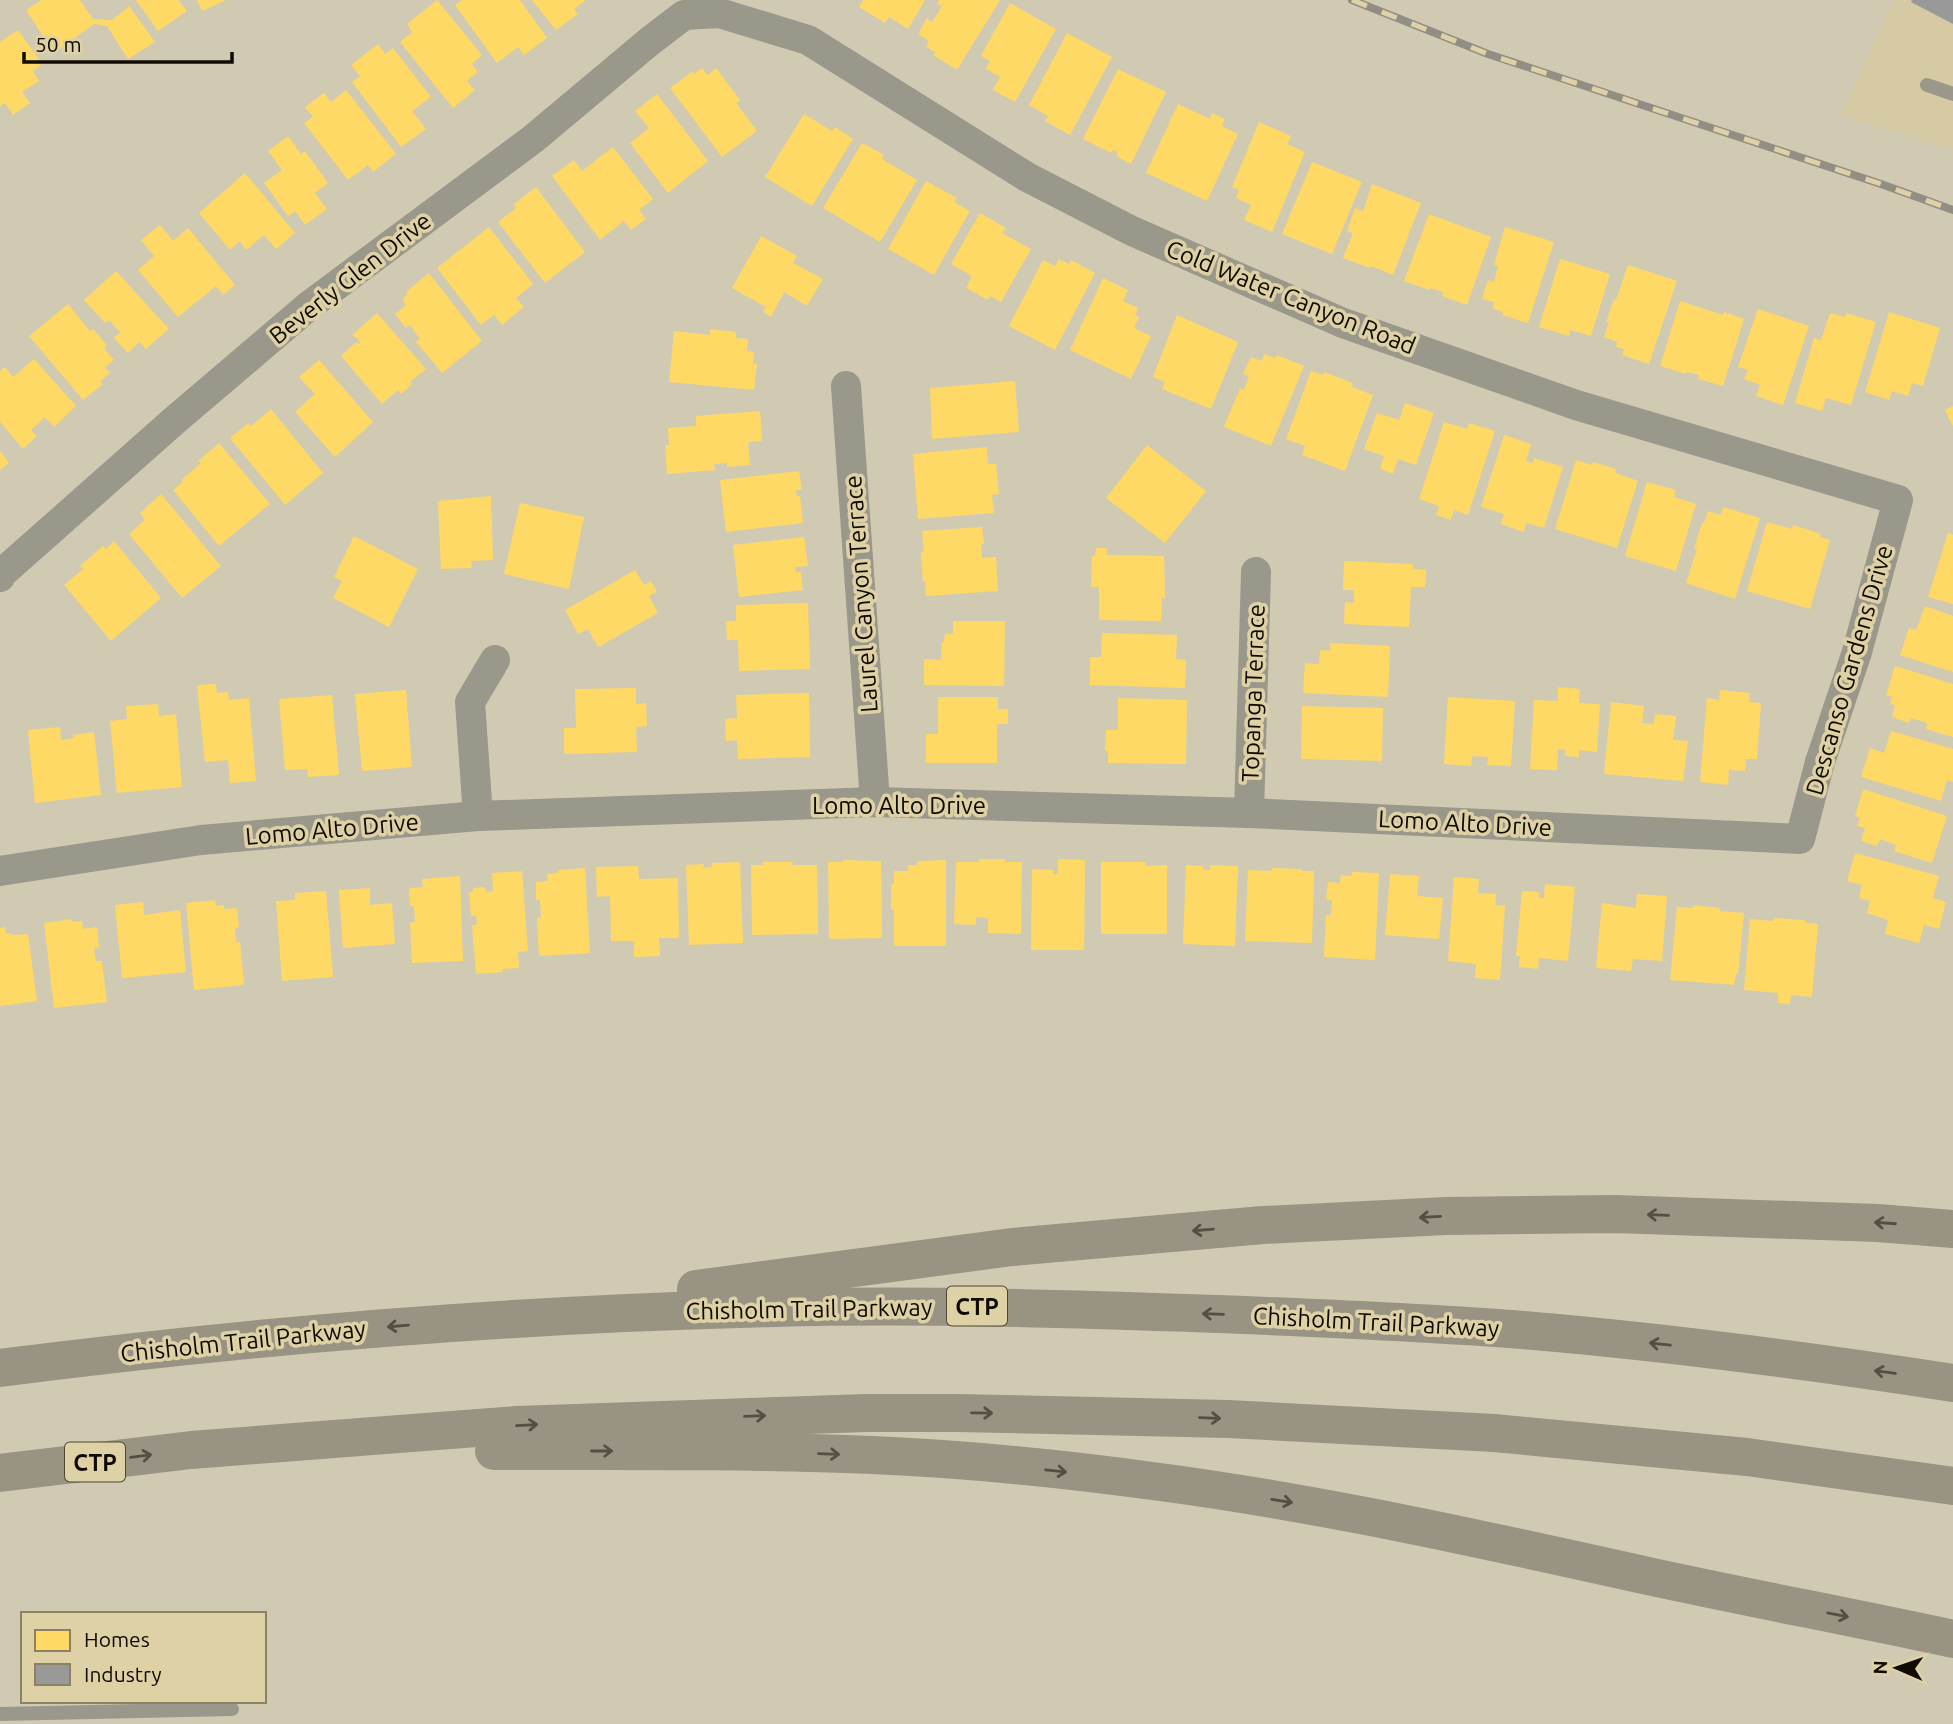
<svg xmlns="http://www.w3.org/2000/svg" width="1953" height="1724" viewBox="0 0 1953 1724" font-family="Ubuntu,sans-serif">
  <style>
    .built { fill: #d5caa4 }
    .homes { fill: #ffd966 }
    .industry { fill: #999 }
    .lines { fill: none; stroke-linecap: round; stroke-linejoin: round }
    .service { stroke: #9a978b; stroke-width: 14 }
    .minor { stroke: #9a978b; stroke-width: 30 }
    .motorway { stroke: #989383; stroke-width: 38 }
    .rail-casing { stroke: #938e83; stroke-width: 8 }
    .rail { stroke: #ded1a6; stroke-width: 5; stroke-dasharray: 16; stroke-linecap: butt }
    .oneway { stroke: #544f42 }
    .labels { text-anchor: middle; dominant-baseline: central; stroke-width: 7; stroke-linejoin: round; paint-order: stroke }
    .shield { fill: #ded1a6; stroke: #4d4632; stroke-width: 2 }
    .shield-label { font-size: 23px; font-weight: bold; fill: #0f0b00 }
    .street-label { font-size: 24px; fill: #0f0b00; stroke: #ded1a6 }
  </style>
  <rect width="100%" height="100%" fill="#d1cab3"/>
  <path class="built" d="M1893 0H1953V150L1841 115Z"/>
  <g class="homes">
    <path d="M41 0H80L93 19 112 20 129 6 155 42 128 59 107 26 94 24 54 53 26 10Z"/>
    <path d="M136 0H178L187 11 158 31Z"/>
    <path d="M197 0H226L202 11Z"/>
    <path d="M437 0 482 55 472 64 478 72 467 81 475 90 453 108 400 42 412 32 407 24Z"/>
    <path d="M462 0H520L547 38 524 55 518 47 497 63 455 5Z"/>
    <path d="M532 0H586L574 9 578 14 556 30Z"/>
    <path d="M863 0H925L908 29 889 17 885 23 859 7Z"/>
    <path d="M939 0H1000L957 70 933 55 935 52 926 47 929 41 918 34 927 18 932 22 942 6 937 4Z"/>
    <path d="M1010 3 1056 29 1015 102 993 90 1000 77 986 69 990 61 981 56Z"/>
    <path d="M18 30 42 64 33 71 39 81 22 92 30 103 13 115 5 103 0 106V42Z"/>
    <path d="M1067 33 1112 57 1070 135 1045 121 1048 116 1029 105Z"/>
    <path d="M378 44 385 54 393 48 431 97 412 111 426 129 401 147 352 82 360 76 351 65Z"/>
    <path d="M702 68 708 75 716 68 740 100 736 103 757 131 722 157 670 88 693 71 694 74Z"/>
    <path d="M1118 69 1166 92 1131 164 1116 156 1118 152 1113 150 1111 153 1083 139Z"/>
    <path d="M346 90 396 154 373 172 368 165 348 180 304 123 313 117 305 107 324 93 331 102Z"/>
    <path d="M657 94 708 161 668 193 630 143 649 128 635 111Z"/>
    <path d="M1178 104 1210 119 1212 113 1225 119 1222 126 1238 134 1207 201 1146 173Z"/>
    <path d="M804 114 832 131 835 127 853 139 812 206 765 177Z"/>
    <path d="M1259 122 1291 136 1287 144 1305 152 1272 232 1244 220 1251 205 1236 198 1239 190 1232 187Z"/>
    <path d="M288 136 301 154 305 151 328 183 315 193 327 209 305 225 295 211 288 216 264 183 282 170 268 151Z"/>
    <path d="M862 143 884 155 882 159 917 180 880 242 823 208Z"/>
    <path d="M613 147 653 199 639 210 646 219 631 230 624 221 600 240 552 176 574 160 582 171Z"/>
    <path d="M1312 162 1362 182 1332 254 1282 234Z"/>
    <path d="M245 173 295 233 276 249 264 235 246 250 240 241 230 250 199 213Z"/>
    <path d="M926 181 957 198 954 202 970 211 934 275 888 249Z"/>
    <path d="M1372 184 1421 203 1393 275 1371 266 1370 268 1343 258 1353 233 1347 231 1355 208 1363 211Z"/>
    <path d="M536 187 585 252 545 283 498 222 516 208 514 204Z"/>
    <path d="M980 213 1006 228 1002 233 1031 249 1001 302 990 296 988 300 966 288 972 276 951 264Z"/>
    <path d="M1429 214 1491 237 1467 305 1442 296 1443 292 1431 288 1430 290 1404 281Z"/>
    <path d="M160 225 173 241 188 228 235 285 223 295 216 286 178 317 138 270 154 256 141 240Z"/>
    <path d="M489 227 533 284 516 298 524 307 502 325 494 315 481 325 437 268Z"/>
    <path d="M1505 227 1554 242 1528 323 1502 315 1503 312 1493 309 1494 302 1482 299 1488 280 1494 282 1498 266 1494 265Z"/>
    <path d="M761 236 797 256 793 263 823 279 807 306 784 292 771 317 763 312 766 307 732 288Z"/>
    <path d="M1059 259 1069 264 1071 260 1095 273 1055 350 1009 326 1043 260 1055 266Z"/>
    <path d="M1560 259 1610 274 1591 336 1570 330 1569 336 1539 327Z"/>
    <path d="M1628 265 1677 281 1649 364 1622 355 1624 349 1616 347 1617 342 1604 337 1609 322H1606L1614 299 1616 300Z"/>
    <path d="M116 271 169 329 146 349 139 342 128 353 114 338 120 332 109 320 105 323 84 300Z"/>
    <path d="M429 273 482 341 442 373 416 342 420 339 410 325 406 328 395 314 406 305 402 299 408 294 406 292Z"/>
    <path d="M1103 278 1128 290 1123 301 1138 308 1135 315 1139 317 1134 328 1151 336 1131 379 1070 350Z"/>
    <path d="M1680 301 1723 315 1724 312 1744 319 1723 386 1698 379 1699 375 1687 372 1686 374 1660 366Z"/>
    <path d="M68 304 90 331 93 329 107 345 104 348 114 360 105 367 110 373 100 381 103 384 83 400 29 336Z"/>
    <path d="M1758 309 1809 326 1783 405 1756 396 1760 385 1744 379 1748 370 1738 367Z"/>
    <path d="M1889 312 1940 328 1923 386 1912 383 1908 396 1892 391 1889 400 1865 392Z"/>
    <path d="M377 313 426 369 410 382 412 384 401 394 398 390 382 404 341 356 355 343 361 344 358 339 352 335Z"/>
    <path d="M1830 313 1845 317 1846 313 1876 322 1851 405 1826 398 1822 411 1795 403 1814 338 1821 340Z"/>
    <path d="M1177 315 1238 342 1211 409 1162 389 1165 382 1153 377Z"/>
    <path d="M710 329 736 332V338L748 339 747 351 754 352 753 364H757L754 390 669 382 674 331 710 335Z"/>
    <path d="M1264 354 1275 358 1277 355 1304 366 1271 446 1224 427 1240 388 1244 390 1249 376 1243 374 1251 357 1262 361Z"/>
    <path d="M34 359 76 406 54 427 45 417 31 430 37 436 23 449 0 422V371L5 367 13 377Z"/>
    <path d="M319 360 373 422 335 457 295 412 315 394 299 377Z"/>
    <path d="M1311 371 1323 375 1324 372 1353 383 1352 387 1373 395 1345 471 1302 455 1305 446 1286 439Z"/>
    <path d="M1015 381 1019 432 932 439 930 388Z"/>
    <path d="M1405 403 1434 413 1416 465 1398 459 1393 474 1380 469 1384 456 1364 449 1377 413 1399 420Z"/>
    <path d="M1953 406V426L1945 410Z"/>
    <path d="M271 409 323 473 285 505 230 438 248 423 251 426Z"/>
    <path d="M760 411 762 441 748 442 750 465 727 467V463L714 464 715 470 667 474 665 445H669L668 428 696 426V416Z"/>
    <path d="M1444 422 1467 429 1469 423 1495 431 1468 515 1454 510 1451 520 1436 515 1439 506 1419 499Z"/>
    <path d="M1504 435 1531 444 1526 461 1533 463 1534 458 1563 467 1544 528 1526 523 1524 532 1501 524 1504 514 1481 507Z"/>
    <path d="M219 443 270 504 219 546 173 490 183 482 181 480 201 463 198 461Z"/>
    <path d="M1147 445 1206 491 1165 543 1106 498Z"/>
    <path d="M987 447 988 464H996L999 494 992 495 994 513 918 519 913 454Z"/>
    <path d="M0 451 9 463 0 470Z"/>
    <path d="M1576 460 1592 465 1593 462 1616 469 1615 473 1638 481 1617 548 1555 529Z"/>
    <path d="M799 471 802 490H796L797 497 800 496 803 523 726 532 720 480Z"/>
    <path d="M1647 482 1676 490 1674 497 1696 504 1676 571 1625 556Z"/>
    <path d="M161 494 221 566 182 598 129 534 145 520 140 513Z"/>
    <path d="M491 496 493 560 471 561 472 568 441 569 438 501Z"/>
    <path d="M520 503 584 517 569 589 504 574Z"/>
    <path d="M1723 507 1760 518 1735 599 1686 583 1697 549 1694 548 1702 523H1704L1708 511 1721 515Z"/>
    <path d="M1767 522 1792 529 1793 525 1821 534 1820 537 1830 540 1810 609 1747 591Z"/>
    <path d="M982 527 984 544H981L982 558 996 557 998 591 926 596 925 581 923 582 921 552H924L922 531Z"/>
    <path d="M1948 533 1953 535V604L1928 597Z"/>
    <path d="M354 536 418 569 389 627 333 598 342 581 334 577Z"/>
    <path d="M804 537 808 566 795 567 796 572H801L803 590 739 597 733 545Z"/>
    <path d="M114 541 161 598 111 641 64 585 83 569 80 566 103 546 106 549Z"/>
    <path d="M1096 548H1107V555L1164 556 1165 598H1162L1161 621 1099 620V587H1091L1092 556H1095Z"/>
    <path d="M1344 561 1413 564V569L1426 570 1425 587H1411L1409 627 1344 624 1345 602 1354 603V590H1343Z"/>
    <path d="M635 570 644 585 651 581 657 592 649 596 658 613 598 647 588 629 578 634 565 610Z"/>
    <path d="M808 603 810 669 739 671 738 640H727L726 621H736V605Z"/>
    <path d="M1925 606 1953 616V672L1900 655 1909 628 1916 630Z"/>
    <path d="M953 621H1005L1004 686 924 685V659L941 660 942 642 944 643 945 634H953Z"/>
    <path d="M1102 633 1177 635 1176 659 1186 660 1185 688 1090 685V657H1101Z"/>
    <path d="M1330 643 1390 646 1388 697 1303 693 1305 663 1319 664 1320 650 1330 651Z"/>
    <path d="M1895 666 1953 684V737L1926 729 1927 723 1911 718 1909 723 1892 717 1895 705 1890 704 1892 697 1886 695Z"/>
    <path d="M216 684 217 693 228 692 229 700 249 698 256 781 230 783 228 760 205 762 197 685Z"/>
    <path d="M1558 687 1580 689 1579 703 1600 704 1597 752 1579 750V757L1565 756V750L1558 749 1557 770 1530 769 1534 700 1558 701Z"/>
    <path d="M636 688V704L646 703 647 726 636 727 637 752 564 754V728H576L575 689Z"/>
    <path d="M406 690 412 767 362 771 355 694Z"/>
    <path d="M1720 690 1750 693 1749 702 1761 703 1757 759H1746L1745 771 1729 770 1728 785 1700 782 1707 698 1719 700Z"/>
    <path d="M809 693 810 757 738 759 737 740 726 741 725 719 737 718 736 695Z"/>
    <path d="M332 695 339 775 308 777 307 769 285 770 279 699Z"/>
    <path d="M938 697H998V709H1008V724H997V763H926V734H938Z"/>
    <path d="M1448 697 1515 701 1511 766 1487 765 1488 757 1472 756 1471 766 1444 764Z"/>
    <path d="M1118 698 1187 700 1186 764 1108 763V751H1105L1106 730H1118Z"/>
    <path d="M1611 702 1644 706 1642 723 1654 724 1655 714 1676 716 1673 740 1688 741 1683 781 1604 774Z"/>
    <path d="M158 704 159 716 176 714 182 787 117 793 110 721 127 719 126 706Z"/>
    <path d="M1302 706 1383 708 1382 761 1301 759Z"/>
    <path d="M60 727 61 740 74 738 73 735 94 732 101 795 35 803 28 730Z"/>
    <path d="M1891 731 1953 749V782L1947 780 1941 801 1861 777 1870 748 1884 753Z"/>
    <path d="M1863 789 1947 816 1932 863 1894 851 1896 845 1880 839 1877 846 1861 841 1865 828 1857 826 1860 818 1855 816Z"/>
    <path d="M1855 853 1939 876 1933 898 1946 902 1939 929 1924 925 1919 943 1885 934 1888 920 1867 913 1870 901 1859 898 1862 885 1847 881Z"/>
    <path d="M979 859H1005V862H1022L1021 934 988 933V918L976 917V925L954 924 956 862H979Z"/>
    <path d="M1058 859 1085 860 1084 950H1031L1032 869 1053 870V874H1058Z"/>
    <path d="M843 860 881 861 882 938 829 939 828 862H843Z"/>
    <path d="M946 860V946H894V910H891V884H894V871H908V865H917V861Z"/>
    <path d="M740 862 743 943 689 945 686 865 704 864 703 868 712 867 711 863Z"/>
    <path d="M763 862H793L792 865H817L818 934 752 935 751 865H763Z"/>
    <path d="M1101 862H1146V866L1167 865V934H1101Z"/>
    <path d="M1186 865 1203 866V870H1210V865L1238 866 1235 946 1183 944Z"/>
    <path d="M638 866 639 879 678 878 679 938H659L660 956 634 957V941H611L610 896 597 897 596 867Z"/>
    <path d="M585 868 590 953 539 956 537 918 541 917 540 900H536V882L548 881 547 874 558 873V870Z"/>
    <path d="M1272 868 1302 869V871H1314L1312 943 1245 941 1248 870 1272 871Z"/>
    <path d="M522 871 528 951 518 952 519 968 502 969 503 972 476 974 472 925H477L476 915 471 916 469 892H473V888L485 887 486 892 493 891 492 873Z"/>
    <path d="M1352 872 1379 873 1375 960 1324 957 1326 915H1331L1332 900 1326 899 1328 882 1340 883 1341 875 1352 876Z"/>
    <path d="M1390 874 1419 876 1417 896 1443 898 1439 939 1385 935Z"/>
    <path d="M460 876 463 961 412 963 410 922H415L414 906H410L409 888 423 887 422 879Z"/>
    <path d="M1454 877 1479 879 1478 893 1496 894 1495 905 1505 906 1500 980 1475 978 1476 964 1448 961Z"/>
    <path d="M1545 884 1575 887 1568 961 1539 958 1538 969 1519 967 1520 956H1516L1522 891 1539 892V898H1544Z"/>
    <path d="M370 888V905L392 903 395 944 343 948 339 890Z"/>
    <path d="M326 891 333 977 282 981 276 901 295 900V893Z"/>
    <path d="M1637 894 1667 896 1662 961 1633 959 1631 971 1596 968 1602 903 1636 908Z"/>
    <path d="M215 900 216 906 224 905V909L237 908 239 927 235 928 236 942H240L244 985 194 990 186 903Z"/>
    <path d="M143 902 144 915 180 910 186 972 122 978 115 905Z"/>
    <path d="M1693 905 1720 908V911L1744 913 1738 974H1736L1734 985 1670 980 1677 907 1693 908Z"/>
    <path d="M1774 918 1805 920V923L1818 924 1812 997 1791 995 1790 1004 1778 1003V993L1744 990 1750 919 1773 921Z"/>
    <path d="M71 919 72 922 82 921 83 929 97 927 99 947 94 948 96 961H102L107 1002 54 1008 44 923Z"/>
    <path d="M5 927 6 934 12 933V935L28 934 37 1001 0 1006V928Z"/>
  </g>
  <path class="industry" d="M1912 0H1953V24L1911 2Z"/>
  <g class="lines">
    <g class="service">
      <path d="M1927 85 1953 94"/>
      <path d="M0 1714 232 1709"/>
    </g>
    <g class="minor">
      <path d="M846 386 875 802"/>
      <path d="M0 577 1 574 175 420 310 305 533 139 650 41 684 15 719 13 808 40 1027 177 1132 231 1343 323 1576 405 1898 500 1857 652 1820 762 1800 839 1249 813 875 802 478 816 201 840 0 871"/>
      <path d="M1249 813 1256 572"/>
      <path d="M478 816 470 702 495 660"/>
    </g>
    <g class="motorway">
      <path d="M696 1289 1012 1247 1263 1225 1446 1216 1615 1214 1878 1223 1953 1229"/>
      <path d="M0 1368C257 1335 516 1314 775 1308 923 1304 1070 1309 1218 1314 1320 1318 1422 1322 1523 1330 1667 1342 1810 1361 1953 1383"/>
      <path d="M494 1451C620 1451 746 1450 872 1455 967 1459 1065 1469 1160 1482 1325 1504 1486 1540 1648 1576 1749 1598 1851 1617 1953 1639"/>
      <path d="M0 1473 191 1450 517 1425 867 1413H956L1228 1419 1494 1433 1747 1457 1953 1486"/>
    </g>
    <defs>
      <path id="rail" d="M1352 0 1488 54 1881 184 1953 210"/>
    </defs>
    <use href="#rail" class="rail-casing"/>
    <use href="#rail" class="rail"/>
  </g>
  <defs><path id="oneway-shaft" d="M-6 0H5M1.5-3L5.5 0L1.5 3" fill="none" stroke-width="1.6" stroke-linecap="round" stroke-linejoin="round" transform="scale(1.75)"/></defs>
  <g class="oneway">
    <use href="#oneway-shaft" transform="translate(1658 1215) rotate(-178)"/>
    <use href="#oneway-shaft" transform="translate(1430 1217) rotate(177)"/>
    <use href="#oneway-shaft" transform="translate(1885 1223) rotate(-176)"/>
    <use href="#oneway-shaft" transform="translate(1203 1230) rotate(175)"/>
    <use href="#oneway-shaft" transform="translate(1213 1314) rotate(-178)"/>
    <use href="#oneway-shaft" transform="translate(398 1326) rotate(175)"/>
    <use href="#oneway-shaft" transform="translate(1660 1344) rotate(-174)"/>
    <use href="#oneway-shaft" transform="translate(1885 1372) rotate(-172)"/>
    <use href="#oneway-shaft" transform="translate(982 1413) rotate(1)"/>
    <use href="#oneway-shaft" transform="translate(755 1416) rotate(-2)"/>
    <use href="#oneway-shaft" transform="translate(1210 1418) rotate(2)"/>
    <use href="#oneway-shaft" transform="translate(527 1425) rotate(-3)"/>
    <use href="#oneway-shaft" transform="translate(602 1451)"/>
    <use href="#oneway-shaft" transform="translate(829 1454) rotate(2)"/>
    <use href="#oneway-shaft" transform="translate(141 1456) rotate(-7)"/>
    <use href="#oneway-shaft" transform="translate(1056 1471) rotate(6)"/>
    <use href="#oneway-shaft" transform="translate(1282 1501) rotate(9)"/>
    <use href="#oneway-shaft" transform="translate(1838 1615) rotate(11)"/>
  </g>
  <g class="labels">
    <g class="shield">
      <rect x="947" y="1286.5" width="60" height="39" rx="5"/>
      <rect x="65" y="1442.5" width="60" height="39" rx="5"/>
    </g>
    <g class="shield-label">
      <text x="977" y="1306">CTP</text>
      <text x="95" y="1462">CTP</text>
    </g>
    <g class="street-label">
      <text transform="translate(350 278) rotate(-38)">Beverly Glen Drive</text>
      <text transform="translate(1291 297) rotate(22)">Cold Water Canyon Road</text>
      <text transform="translate(861 594) rotate(-94)">Laurel Canyon Terrace</text>
      <text transform="translate(1849 670) rotate(-74)">Descanso Gardens Drive</text>
      <text transform="translate(1253 693) rotate(-88)">Topanga Terrace</text>
      <text x="899" y="805">Lomo Alto Drive</text>
      <text transform="translate(1465 823) rotate(3)">Lomo Alto Drive</text>
      <text transform="translate(332 829) rotate(-5)">Lomo Alto Drive</text>
      <text transform="translate(809 1309) rotate(-1)">Chisholm Trail Parkway</text>
      <text transform="translate(1376 1322) rotate(3)">Chisholm Trail Parkway</text>
      <text transform="translate(243 1341) rotate(-6)">Chisholm Trail Parkway</text>
    </g>
  </g>
  <rect x="21" y="1612" width="245" height="91" fill="#ded1a6" stroke="#8b8264" stroke-width="2"/>
  <rect x="35" y="1630" width="35" height="21" fill="#ffd966" stroke="#8b8264" stroke-width="2"/>
  <text x="84" y="1647" font-size="21" fill="#0f0b00">Homes</text>
  <rect x="35" y="1664" width="35" height="21" fill="#999999" stroke="#8b8264" stroke-width="2"/>
  <text x="84" y="1682" font-size="21" fill="#0f0b00">Industry</text>
  <g transform="translate(1897 1668) rotate(272)" stroke="#ded1a6" stroke-width="5" paint-order="stroke">
  <path d="M0-5L12 26L0 18L-12 26Z" fill="#0f0b00"/>
  <text y="-10" font-size="19" font-weight="bold" text-anchor="middle" fill="#0f0b00">N</text>
  </g>
  <path d="M24 52v10h208v-10" fill="none" stroke="#0f0b00" stroke-width="3.5"/>
  <text x="35" y="52" font-size="21" fill="#0f0b00" stroke="#ded1a6" stroke-width="5" paint-order="stroke">50 m</text>
</svg>
